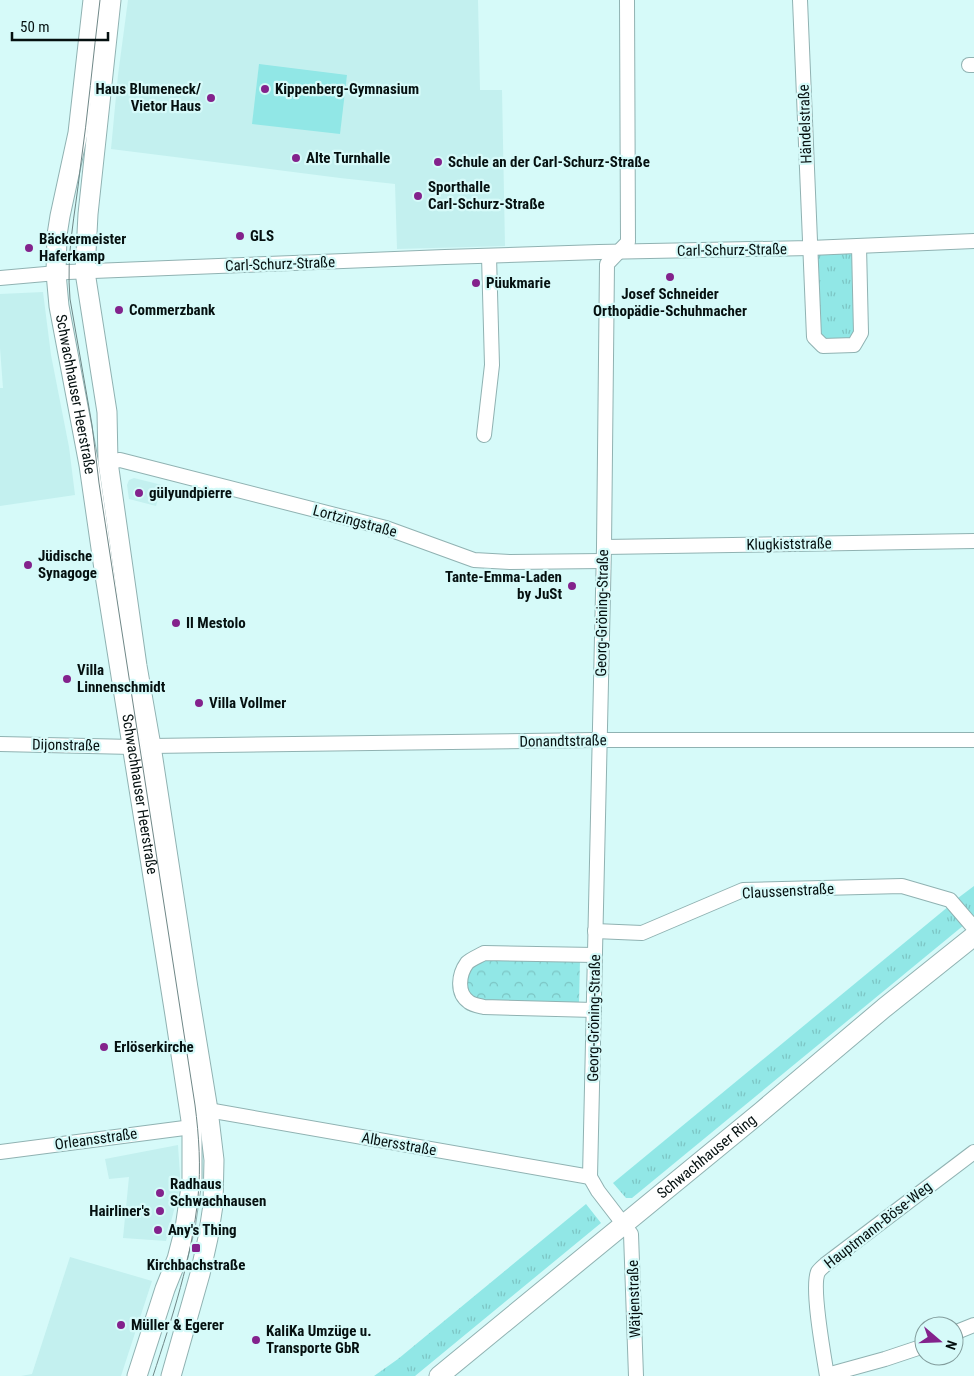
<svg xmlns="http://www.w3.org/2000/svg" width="974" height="1376" viewBox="0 0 974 1376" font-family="'Roboto Condensed',sans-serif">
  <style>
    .built { fill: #c3f0ef }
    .grass { fill: url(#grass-tufts) }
    .forest { fill: url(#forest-crowns) }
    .pitch { fill: #91e7e6 }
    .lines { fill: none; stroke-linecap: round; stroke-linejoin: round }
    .street-casing { stroke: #90b2b2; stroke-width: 16 }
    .secondary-casing { stroke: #90b2b2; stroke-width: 21 }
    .street { stroke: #fff; stroke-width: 14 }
    .secondary { stroke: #fff; stroke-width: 19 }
    .tram { stroke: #6f8787; stroke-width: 1 }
    .poi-dot { fill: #83228c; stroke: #d6faf9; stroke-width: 2 }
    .labels { text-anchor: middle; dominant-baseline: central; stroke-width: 4.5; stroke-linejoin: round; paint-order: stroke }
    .poi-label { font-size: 15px; font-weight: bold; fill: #051010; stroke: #d6faf9; text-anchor: start }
    .street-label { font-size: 15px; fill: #051010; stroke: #d6faf9 }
  </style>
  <defs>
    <pattern id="grass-tufts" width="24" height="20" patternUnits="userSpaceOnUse" patternTransform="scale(1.25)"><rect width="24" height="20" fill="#91e7e6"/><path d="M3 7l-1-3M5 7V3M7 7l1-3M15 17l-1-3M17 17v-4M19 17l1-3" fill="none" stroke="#7cc5c4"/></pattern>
    <pattern id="forest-crowns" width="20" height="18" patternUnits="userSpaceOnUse" patternTransform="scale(1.25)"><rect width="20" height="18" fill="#91e7e6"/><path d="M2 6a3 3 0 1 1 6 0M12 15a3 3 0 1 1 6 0" fill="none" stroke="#7cc5c4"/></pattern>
  </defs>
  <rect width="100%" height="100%" fill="#d6faf9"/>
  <g class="built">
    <path d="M128 0H478L480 90H502L505 246 397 249 395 184 340 178 111 149 118 75Z"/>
    <path d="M43 292 51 355 69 447 75 495 0 506V388H3L0 348V294Z"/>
    <path d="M134 478 162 485 156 506 129 499 127 485 129 480Z"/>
    <path d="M178 1145 180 1175 179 1191 166 1241 123 1238 129 1177 109 1179 105 1159Z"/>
    <path d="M70 1257 152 1281 121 1376H21L32 1374Z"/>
  </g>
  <g class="grass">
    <path d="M848 251 853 255 857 327 853 336 845 342 822 339 817 331V254Z"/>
    <path d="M974 886V918L958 898Z"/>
    <path d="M949 906 964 925 632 1198H626L613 1183Z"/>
    <path d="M586 1204 601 1223 415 1376H374L398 1359Z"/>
  </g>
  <path class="forest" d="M481 959 580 960 579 1004 483 1002C463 994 463 982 471 964Z"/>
  <path class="pitch" d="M259 64 347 75 340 134 252 124Z"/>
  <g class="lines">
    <defs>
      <g id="street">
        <path d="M627 0 628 242 607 264 604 547 590 1177 598 1191 631 1234 636 1376"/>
        <path d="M800 0 814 337 823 346 854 345 861 333 859 246"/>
        <path d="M969 65H974"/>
        <path d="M0 278 68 272 445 257 599 252 810 248 974 241"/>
        <path d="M484 435 492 365 489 256"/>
        <path d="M108 462 120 460 386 528 474 560 510 562 603 561"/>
        <path d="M604 547 974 541"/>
        <path d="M0 744 133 747"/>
        <path d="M151 746 593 740H974"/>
        <path d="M595 931 642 933 743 890 902 886 950 900 974 928"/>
        <path d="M594 1010 484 1007C480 1006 473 1005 469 1002 456 993 459 974 467 963 471 959 479 956 484 953L595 955"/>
        <path d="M208 1110 590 1177"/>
        <path d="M0 1152 192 1127"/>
        <path d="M954 1333 974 1325"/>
        <path d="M827 1375 885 1359 924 1346"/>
        <path d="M827 1376C824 1357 811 1287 818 1272 820 1269 824 1266 826 1264L974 1152"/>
      </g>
      <g id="secondary">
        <path id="s1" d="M93 0 78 133 60 216 57 235 56 273 59 306 89 465 104 569 175 1015 192 1127V1180L185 1228 177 1259 165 1289 137 1376"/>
        <path d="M111 0 88 214 85 272 107 412 108 462 137 666 151 746 188 988 208 1110 214 1160 213 1205 208 1238 200 1274 171 1376"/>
        <path id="s2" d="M439 1376 762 1111 884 1008 974 936"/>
      </g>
    </defs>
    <use href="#street" class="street-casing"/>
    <use href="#secondary" class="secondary-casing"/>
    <use href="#street" class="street"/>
    <use href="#secondary" class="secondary"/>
    <path class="tram" d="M100 0C93 57 88 114 80 170 75 216 66 253 70 299L92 425 99 483 195 1105C199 1136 201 1167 198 1197 192 1258 172 1318 153 1376"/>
  </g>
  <g class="poi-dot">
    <circle cx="265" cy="89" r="5"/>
    <circle cx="211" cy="98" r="5"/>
    <circle cx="296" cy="158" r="5"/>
    <circle cx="438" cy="162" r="5"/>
    <circle cx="418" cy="196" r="5"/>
    <circle cx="240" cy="236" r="5"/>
    <circle cx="29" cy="248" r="5"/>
    <circle cx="670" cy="277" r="5"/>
    <circle cx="476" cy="283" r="5"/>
    <circle cx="119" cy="310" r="5"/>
    <circle cx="139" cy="493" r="5"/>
    <circle cx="28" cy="565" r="5"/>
    <circle cx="572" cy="586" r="5"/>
    <circle cx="176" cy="623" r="5"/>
    <circle cx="67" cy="679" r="5"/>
    <circle cx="199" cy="703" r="5"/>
    <circle cx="104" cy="1047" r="5"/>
    <circle cx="160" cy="1193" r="5"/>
    <circle cx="160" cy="1211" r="5"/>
    <circle cx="158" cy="1230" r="5"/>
    <rect x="191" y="1243" width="10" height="10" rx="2.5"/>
    <circle cx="121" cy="1325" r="5"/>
    <circle cx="256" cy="1340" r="5"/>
  </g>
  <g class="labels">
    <g class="poi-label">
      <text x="201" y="89" text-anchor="end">Haus Blumeneck/<tspan x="201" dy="17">Vietor Haus</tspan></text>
      <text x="275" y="89">Kippenberg-Gymnasium</text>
      <text x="306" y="158">Alte Turnhalle</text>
      <text x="448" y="162">Schule an der Carl-Schurz-Straße</text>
      <text x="428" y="187">Sporthalle<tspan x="428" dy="17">Carl-Schurz-Straße</tspan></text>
      <text x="250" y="236">GLS</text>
      <text x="39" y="239">Bäckermeister<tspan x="39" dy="17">Haferkamp</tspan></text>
      <text x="486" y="283">Püukmarie</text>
      <text x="670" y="294" text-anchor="middle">Josef Schneider<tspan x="670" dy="17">Orthopädie-Schuhmacher</tspan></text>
      <text x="129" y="310">Commerzbank</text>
      <text x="149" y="493">gülyundpierre</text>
      <text x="38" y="556">Jüdische<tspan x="38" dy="17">Synagoge</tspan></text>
      <text x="562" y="577" text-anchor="end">Tante-Emma-Laden<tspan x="562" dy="17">by JuSt</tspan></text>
      <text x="186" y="623">Il Mestolo</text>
      <text x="77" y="670">Villa<tspan x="77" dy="17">Linnenschmidt</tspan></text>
      <text x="209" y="703">Villa Vollmer</text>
      <text x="114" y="1047">Erlöserkirche</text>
      <text x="170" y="1184">Radhaus<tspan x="170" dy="17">Schwachhausen</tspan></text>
      <text x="150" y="1211" text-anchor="end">Hairliner's</text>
      <text x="168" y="1230">Any's Thing</text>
      <text x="196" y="1265" text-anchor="middle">Kirchbachstraße</text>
      <text x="131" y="1325">Müller &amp; Egerer</text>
      <text x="266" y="1331">KaliKa Umzüge u.<tspan x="266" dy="17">Transporte GbR</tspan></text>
    </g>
    <g class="street-label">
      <text transform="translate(805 124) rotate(-92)">Händelstraße</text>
      <text transform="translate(732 250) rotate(-1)">Carl-Schurz-Straße</text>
      <text transform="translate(280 264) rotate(-2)">Carl-Schurz-Straße</text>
      <text stroke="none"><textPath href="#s1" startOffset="399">Schwachhauser Heerstraße</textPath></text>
      <text transform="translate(355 521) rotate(15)">Lortzingstraße</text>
      <text transform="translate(789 544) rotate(-1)">Klugkiststraße</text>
      <text transform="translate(602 613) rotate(-89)">Georg-Gröning-Straße</text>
      <text transform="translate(563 741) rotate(-1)">Donandtstraße</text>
      <text transform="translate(66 745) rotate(1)">Dijonstraße</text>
      <text stroke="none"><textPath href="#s1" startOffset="804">Schwachhauser Heerstraße</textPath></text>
      <text transform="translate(788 891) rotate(-3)">Claussenstraße</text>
      <text transform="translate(594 1018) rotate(-89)">Georg-Gröning-Straße</text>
      <text transform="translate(96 1139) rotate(-8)">Orleansstraße</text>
      <text transform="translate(399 1144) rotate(10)">Albersstraße</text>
      <text stroke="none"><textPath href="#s2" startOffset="346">Schwachhauser Ring</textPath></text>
      <text transform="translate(878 1225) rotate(-38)">Hauptmann-Böse-Weg</text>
      <text transform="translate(634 1299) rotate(-92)">Wätjenstraße</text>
    </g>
  </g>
  <g transform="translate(939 1341) rotate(109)"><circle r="24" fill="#d6faf9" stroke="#829c9c"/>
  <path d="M0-4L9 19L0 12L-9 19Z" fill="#83228c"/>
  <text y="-8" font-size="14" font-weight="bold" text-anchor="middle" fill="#051010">N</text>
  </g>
  <path d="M12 32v8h96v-8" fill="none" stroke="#051010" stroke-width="2.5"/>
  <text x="20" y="32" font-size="15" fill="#051010" stroke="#d6faf9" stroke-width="4" paint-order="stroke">50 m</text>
</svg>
